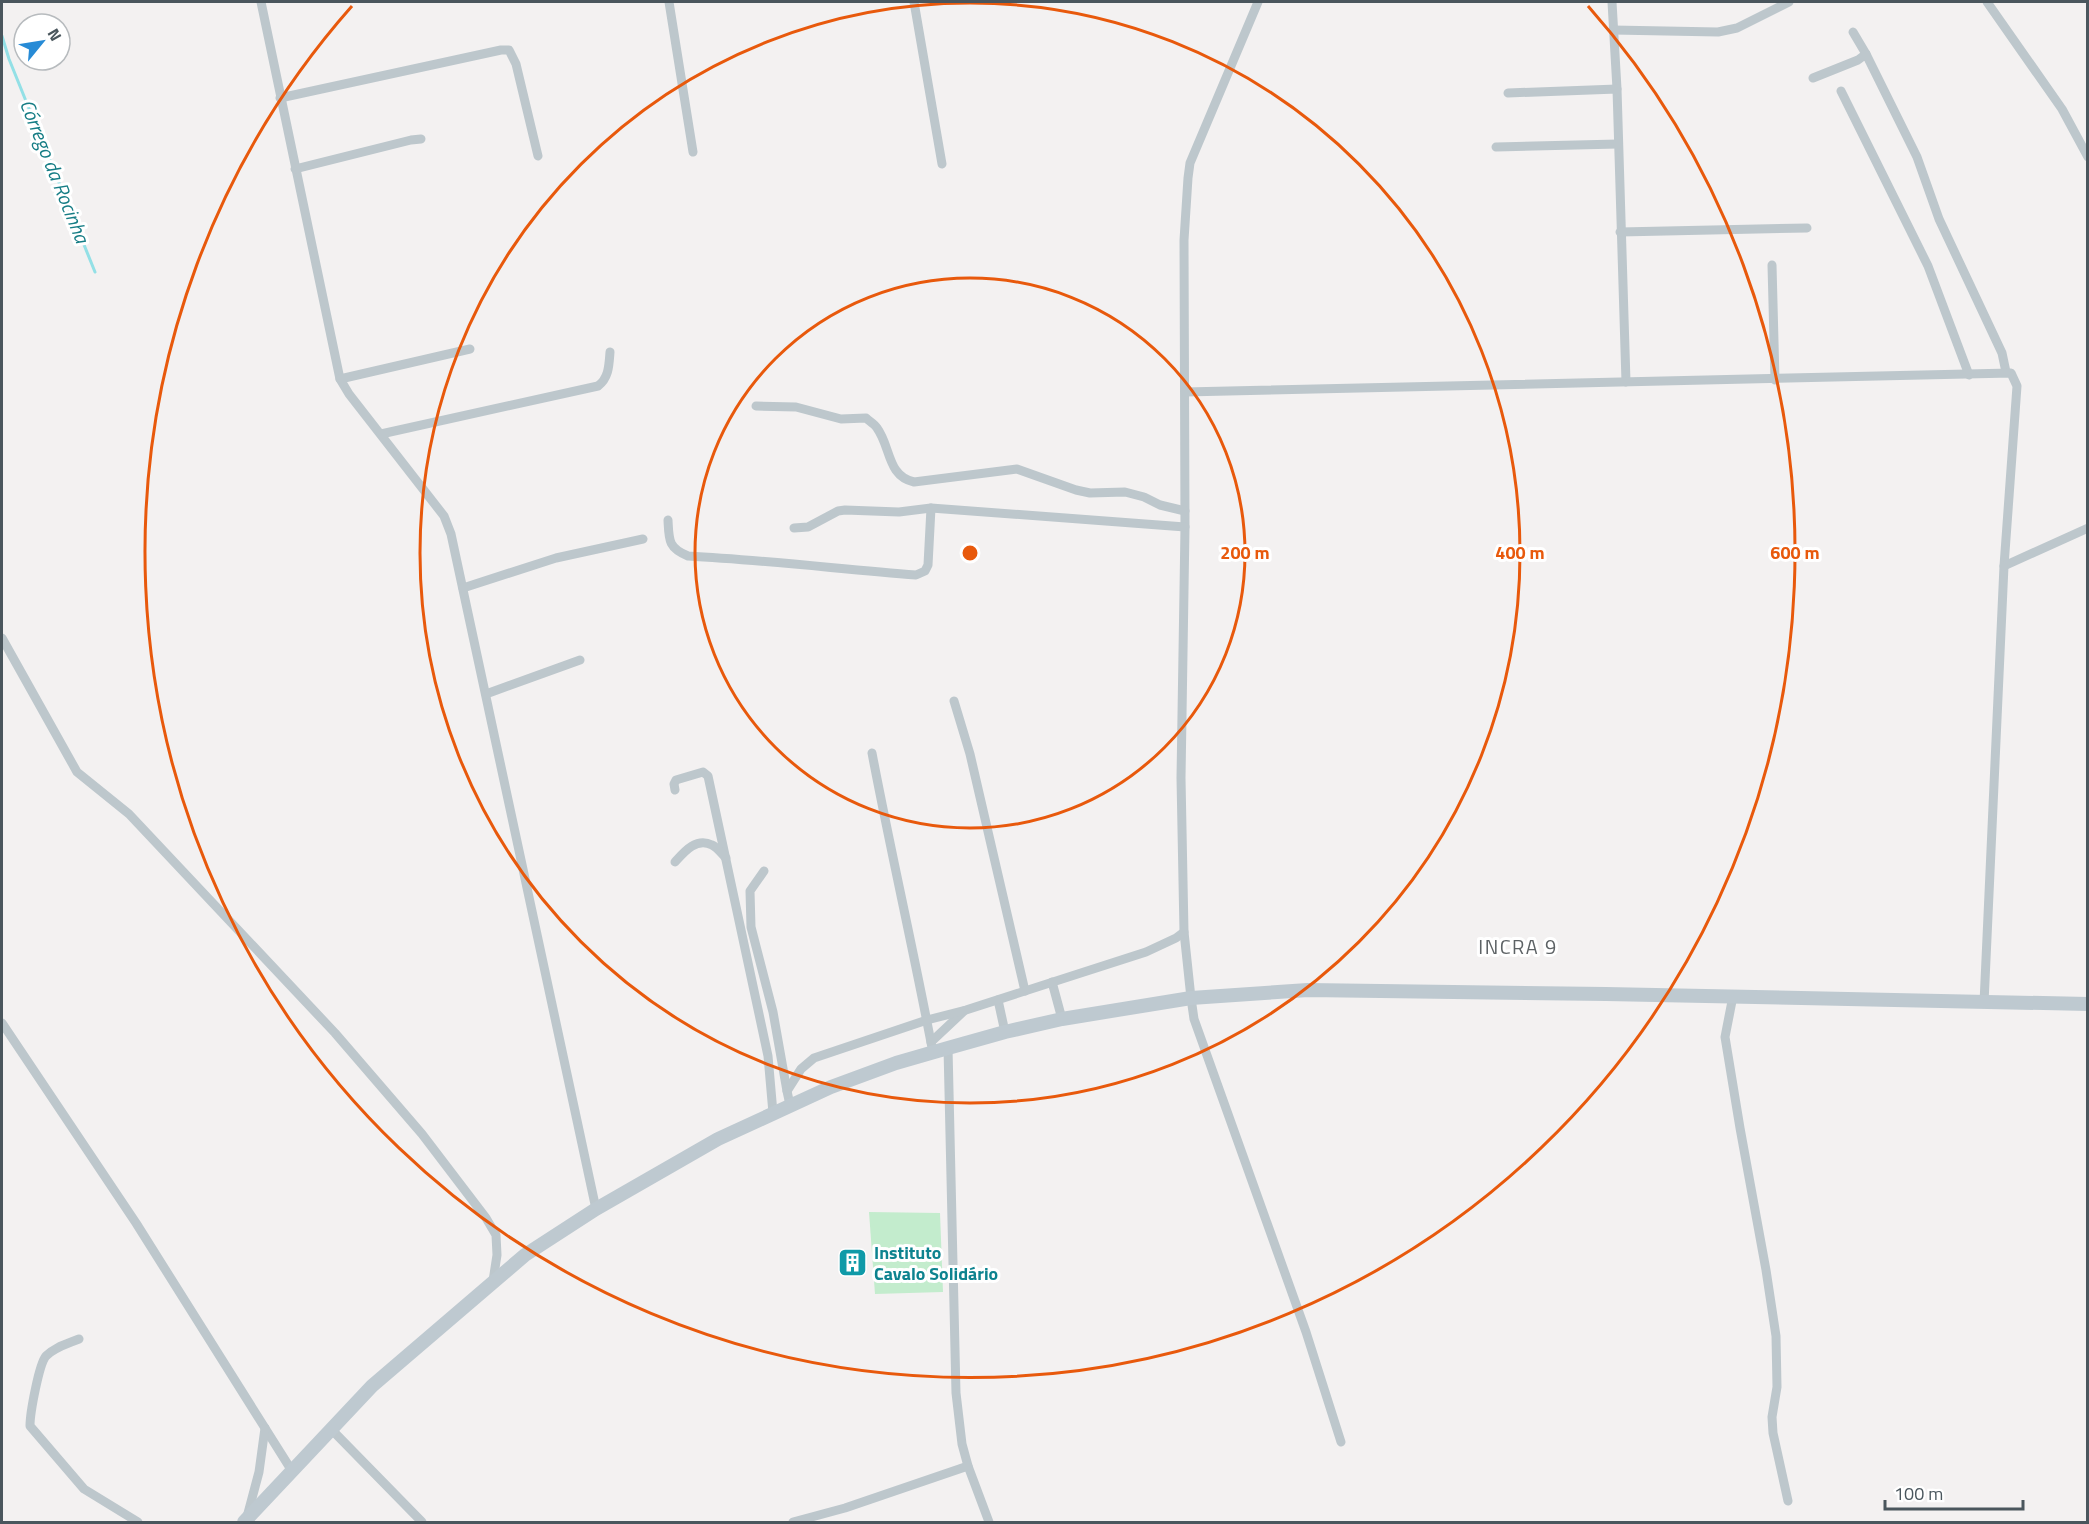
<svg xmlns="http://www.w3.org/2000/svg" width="2089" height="1524" viewBox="0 0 2089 1524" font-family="'Titillium Web',sans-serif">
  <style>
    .park { fill: #c3eccd }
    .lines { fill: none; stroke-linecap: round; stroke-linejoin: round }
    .stream { stroke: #93e0e6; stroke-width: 3 }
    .minor { stroke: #bdc7cc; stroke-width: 9 }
    .secondary { stroke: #bec9d0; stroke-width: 14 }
    .ring { fill: none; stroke: #e8590c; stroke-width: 3 }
    .labels { text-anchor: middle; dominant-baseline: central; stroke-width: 6; stroke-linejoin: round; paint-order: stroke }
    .culture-label { font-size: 18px; font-weight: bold; fill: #0d838f; stroke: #fff; text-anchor: start }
    .water-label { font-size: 20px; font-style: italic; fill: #167d85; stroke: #fff }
    .neighbourhood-label { font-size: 20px; letter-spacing: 1.5px; fill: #5d6265; stroke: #fff }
    .centre { fill: #e8590c; stroke: #fff; stroke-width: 3 }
    .ring-label { font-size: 18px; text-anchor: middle; font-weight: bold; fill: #e8590c; stroke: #fff; stroke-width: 6; stroke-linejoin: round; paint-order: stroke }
  </style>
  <rect width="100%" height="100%" fill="#f3f1f1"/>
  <path class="park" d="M869 1212 940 1213 943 1292 875 1294Z"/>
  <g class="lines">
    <path class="stream" d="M2 36 9 59 95 272"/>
    <g class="minor">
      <path d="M261 2 340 379 349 394 444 516 451 534 596 1209"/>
      <path d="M669 2 693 152"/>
      <path d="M914 2 942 164"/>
      <path d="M1258 2 1190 163 1188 178 1184 240 1185 527 1181 778 1184 932 1191 998 1194 1019 1306 1332 1341 1442"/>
      <path d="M1612 2 1617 89"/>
      <path d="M1987 2 2062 109 2088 157"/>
      <path d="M1613 30 1718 32 1737 28 1789 2"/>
      <path d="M1853 32 1866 54"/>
      <path d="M1813 78 1858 60 1866 54 1917 157 1939 219 2002 353 2006 372"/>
      <path d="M1841 91 1928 266 1969 375"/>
      <path d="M1508 93 1617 89 1626 382"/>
      <path d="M280 98 501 50H509L516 64 538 156"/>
      <path d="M1496 147 1618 144"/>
      <path d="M295 169 411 140 421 139"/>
      <path d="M1620 232 1807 228"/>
      <path d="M1772 265 1775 380"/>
      <path d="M340 379 470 349"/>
      <path d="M1185 392 2011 373 2017 386 2004 566 1984 1003"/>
      <path d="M756 406 796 407 841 419 866 418C869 421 875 424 877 428 891 447 887 476 914 482L1017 469 1076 490 1090 493 1125 492 1144 497 1160 505 1185 511"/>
      <path d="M381 434 598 386C609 378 609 365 610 352"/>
      <path d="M668 520C669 540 668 548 688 556 764 560 840 569 916 575L925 571 928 565 931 508"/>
      <path d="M794 528 808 527 838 511 845 510 899 512 931 508 1185 527"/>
      <path d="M2004 566 2088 528"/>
      <path d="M463 588 556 558 643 539"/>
      <path d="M2 638 77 772 129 814 335 1033 422 1134 486 1218 496 1235 497 1255 493 1281"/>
      <path d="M486 694 580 660"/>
      <path d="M954 701 970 754 1025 991"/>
      <path d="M872 753C891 853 914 952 933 1053"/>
      <path d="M675 790 674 784 676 780 703 772 708 776 768 1056 773 1113"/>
      <path d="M675 862C684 852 696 837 712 845 717 847 722 854 726 858"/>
      <path d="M764 871 750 891 751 927 773 1012 787 1091"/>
      <path d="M1052 982 1062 1019"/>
      <path d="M1733 996 1725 1037 1740 1128 1766 1270 1776 1336 1777 1387 1772 1417 1773 1433 1788 1501"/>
      <path d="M998 1000 1005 1032"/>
      <path d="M2 1023 136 1223 292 1471"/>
      <path d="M931 1042 964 1011"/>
      <path d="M948 1048 956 1393 962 1444 968 1466 989 1522"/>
      <path d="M790 1105 787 1091 801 1069 814 1058 927 1020 966 1010 1146 952 1176 938 1184 932"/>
      <path d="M79 1339C67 1344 55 1347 46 1356 39 1364 30 1413 30 1426L84 1489 138 1522"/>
      <path d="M331 1429 422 1522"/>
      <path d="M247 1517 259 1472 265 1428"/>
      <path d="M793 1522 845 1508 968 1466"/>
    </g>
    <path class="secondary" d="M244 1522 372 1386 525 1255 596 1209 718 1139 831 1087 896 1063 948 1048 1005 1032 1062 1019 1191 998 1308 990 1606 994 2088 1004"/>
  </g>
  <g class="ring">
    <circle cx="970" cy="553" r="275"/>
    <circle cx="970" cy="553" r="550"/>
    <path d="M1588 6A825 825 0 1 1 352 6"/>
  </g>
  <defs>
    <symbol id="building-square" viewBox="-11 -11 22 22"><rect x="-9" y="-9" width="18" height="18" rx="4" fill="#0f9aa8" stroke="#fff"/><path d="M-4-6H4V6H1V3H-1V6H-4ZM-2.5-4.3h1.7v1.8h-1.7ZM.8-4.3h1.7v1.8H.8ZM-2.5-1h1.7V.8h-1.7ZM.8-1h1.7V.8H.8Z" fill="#fff"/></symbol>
  </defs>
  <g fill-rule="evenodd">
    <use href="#building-square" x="836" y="1246" width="33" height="33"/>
  </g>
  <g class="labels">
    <g class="culture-label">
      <text x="874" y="1252">Instituto<tspan x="874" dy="21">Cavalo Solidário</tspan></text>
    </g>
    <g class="water-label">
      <text transform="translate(55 171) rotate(68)">Córrego da Rocinha</text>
    </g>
    <g class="neighbourhood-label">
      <text x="1518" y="946">INCRA 9</text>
    </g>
  </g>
  <circle cx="970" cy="553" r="9" class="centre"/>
  <g class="ring-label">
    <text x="1245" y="559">200 m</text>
    <text x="1520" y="559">400 m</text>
    <text x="1795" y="559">600 m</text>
  </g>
  <rect width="2089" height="1524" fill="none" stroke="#4a565d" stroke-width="6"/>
  <g transform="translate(42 42) rotate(60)"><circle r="28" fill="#ffffff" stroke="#b7bbbe" stroke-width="1.5"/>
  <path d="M0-4.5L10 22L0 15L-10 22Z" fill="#278bd6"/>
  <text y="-9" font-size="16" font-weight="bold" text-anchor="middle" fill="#4a565d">N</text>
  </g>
  <path d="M1885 1500v9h138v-9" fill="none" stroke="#4a565d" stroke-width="3"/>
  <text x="1894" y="1500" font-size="18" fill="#4a565d" stroke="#ffffff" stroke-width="4.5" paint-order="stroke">100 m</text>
</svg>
